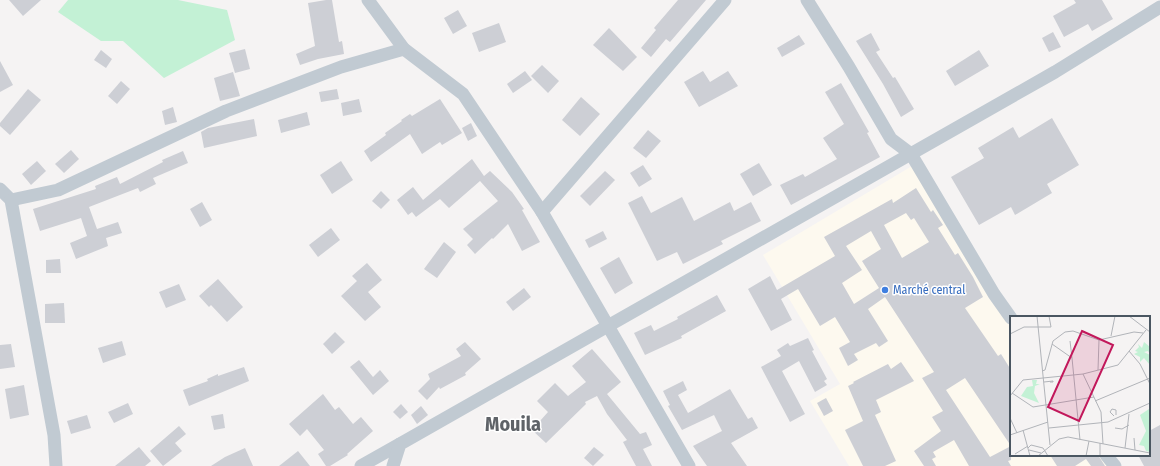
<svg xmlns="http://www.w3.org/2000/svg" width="1160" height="466" viewBox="0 0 1160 466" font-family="'Fira Sans Condensed',sans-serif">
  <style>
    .commercial { fill: #fdf9ef }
    .green { fill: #c3f1d5 }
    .building { fill: #cdcfd5; fill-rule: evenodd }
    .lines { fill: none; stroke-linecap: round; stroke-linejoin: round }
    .minor { stroke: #c1cad2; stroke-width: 13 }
    .shop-dot { fill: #3f7fe0; stroke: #fff; stroke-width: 1.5 }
    .labels { text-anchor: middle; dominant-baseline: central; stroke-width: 3; stroke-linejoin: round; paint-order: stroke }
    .shop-label { font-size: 12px; fill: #366cbe; stroke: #fff; text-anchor: start }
    .town-label { font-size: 20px; font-weight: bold; fill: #5f6368; stroke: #fff }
    .inset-road { fill: none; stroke: #b1b4b9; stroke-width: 1 }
    .view { fill: #c2185b; fill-opacity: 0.15; stroke: #c2185b; stroke-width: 2 }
    .inset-edge { fill: none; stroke: #4a5661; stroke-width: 2 }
  </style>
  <rect width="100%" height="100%" fill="#f5f3f3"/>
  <path class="commercial" d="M912 166 1011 328V455H1102L1110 466H849L810 401 840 384 763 255Z"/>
  <path class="green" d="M68 0H178L227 10 235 40 164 78 123 41H101L58 12Z"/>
  <g class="building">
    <path d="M9 0H41L23 16Z"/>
    <path d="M326 0H332L339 42 342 41 344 54 318 59 300 65 296 54 315 46 308 3Z"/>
    <path d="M678 0H706L670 42 666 39 651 57 641 48 656 30 654 28Z"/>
    <path d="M1074 0H1102L1113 19 1092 31 1088 24 1064 37 1053 16 1076 3Z"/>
    <path d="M458 10 467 26 453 34 444 18Z"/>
    <path d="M499 23 506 42 479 52 472 33Z"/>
    <path d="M609 28 637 57 623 71 593 45Z"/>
    <path d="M1053 32 1061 47 1049 52 1042 38Z"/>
    <path d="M871 33 880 50 876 52 893 78 895 77 914 109 901 117 883 84 856 41Z"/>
    <path d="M799 35 805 44 782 57 777 48Z"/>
    <path d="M245 49 250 69 235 73 229 53Z"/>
    <path d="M101 50 112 59 106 68 94 60Z"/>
    <path d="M979 50 989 66 955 86 946 71Z"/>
    <path d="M0 61 13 85 0 92Z"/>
    <path d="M542 65 559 81 548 93 531 76Z"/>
    <path d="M525 71 532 80 513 93 507 84Z"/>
    <path d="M703 71 710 82 728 71 738 86 699 107 684 82Z"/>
    <path d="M233 72 240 96 220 101 214 78Z"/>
    <path d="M121 81 130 89 117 104 108 96Z"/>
    <path d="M841 83 869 132 867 133 880 157 791 205 780 185 803 174 805 177 837 159 823 138 844 124 825 92Z"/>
    <path d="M28 89 41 100 10 135 0 126V123Z"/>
    <path d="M337 89 339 99 321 102 319 92Z"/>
    <path d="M581 97 600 114 580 136 562 120Z"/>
    <path d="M359 99 362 112 343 116 341 103Z"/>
    <path d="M440 99 462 133 442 145 440 142 422 154 410 134 371 162 364 151 386 135 385 133 402 121 401 120 410 114 412 116Z"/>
    <path d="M173 107 177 122 165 125 162 111Z"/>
    <path d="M307 112 310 125 281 133 278 120Z"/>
    <path d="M1052 118 1079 165 1047 184 1052 193 1015 215 1011 207 979 225 951 177 984 158 978 148 1013 127 1019 138Z"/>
    <path d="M254 119 257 136 204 148 201 132 208 128Z"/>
    <path d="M471 123 477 136 468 141 462 128Z"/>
    <path d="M648 130 661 141 646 158 633 148Z"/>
    <path d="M71 150 79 159 64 173 55 164Z"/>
    <path d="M183 151 188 163 153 178 156 184 140 192 138 188 89 207 97 229 118 222 122 233 106 238 108 246 76 259 70 243 87 236 81 218 40 231 33 209 96 189 95 186 117 177 120 184 163 162 162 160Z"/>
    <path d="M472 159 484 176 490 171 512 192 524 209 522 210 540 242 522 251 508 224 493 239 492 238 475 254 467 245 473 239 463 229 498 201 480 181 449 208 440 199 416 217 412 212 408 215 397 200 413 187 423 200Z"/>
    <path d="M37 161 46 171 31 185 22 174Z"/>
    <path d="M341 161 353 180 332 194 320 175Z"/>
    <path d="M759 163 772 185 753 196 740 174Z"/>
    <path d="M643 165 652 179 639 187 630 173Z"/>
    <path d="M605 171 615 180 590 206 580 196Z"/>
    <path d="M916 188 931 212 933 210 943 225 938 228 955 255 958 253 973 277 983 297 965 308 998 356 1001 354 1011 370V460L1008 461 1011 466H969L954 440 933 452 936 457 932 459 936 466H924L914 451 941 431 932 417 943 411 922 378 934 372 885 297 868 309 888 341 879 347 876 343 854 354 858 360 848 366 839 348 850 342 835 317 820 326 798 289 781 299 792 320 771 331 748 289 770 276 777 290 835 256 824 237 892 199 893 203ZM906 213 911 220 914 218 929 242 902 258 884 225ZM871 231 881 249 862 261 879 288 854 304 842 283 862 270 846 246ZM965 378 1011 446 990 457 946 390Z"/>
    <path d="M381 191 390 200 381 209 372 201Z"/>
    <path d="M642 196 651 213 682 197 694 221 730 202 734 211 751 202 761 221 721 241 723 244 683 264 677 252 657 261 628 203Z"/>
    <path d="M202 202 212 220 200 227 190 209Z"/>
    <path d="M331 228 340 240 318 257 309 245Z"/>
    <path d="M603 231 607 239 589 248 585 240Z"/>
    <path d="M444 242 456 252 437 278 424 269Z"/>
    <path d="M619 257 633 283 615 294 600 268Z"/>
    <path d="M60 259 61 273H46V260Z"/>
    <path d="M367 263 382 280 368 292 381 307 365 321 341 296 357 281 352 276Z"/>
    <path d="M218 279 243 307 227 322 211 305 209 307 199 296Z"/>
    <path d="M179 284 186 300 166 308 159 292Z"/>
    <path d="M524 288 531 297 513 311 506 302Z"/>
    <path d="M717 295 726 311 681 336 682 338 645 355 634 333 651 325 654 331 678 319 677 317Z"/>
    <path d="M64 303 65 323H45V304Z"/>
    <path d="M335 332 345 342 332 354 323 344Z"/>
    <path d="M808 338 814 350 812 351 827 379 824 381 827 385 815 392 799 361 782 371 805 414 790 422 761 367 781 356 777 350 788 343 790 346Z"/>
    <path d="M122 341 126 355 103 363 98 348Z"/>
    <path d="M465 342 481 359 465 373 466 375 440 389 439 387 427 400 418 391 430 379 428 374 461 356 456 349Z"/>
    <path d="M11 344 15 367 0 369V345Z"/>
    <path d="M592 349 621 382 607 394 640 434 646 432 652 445 643 449 652 466H636L623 442 627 440 607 414 597 396 585 402 586 404 546 443 532 430 548 412 537 401 555 383 568 396 586 382 572 366Z"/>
    <path d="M359 360 373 377 380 370 389 381 373 395 350 367Z"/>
    <path d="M901 362 914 381 876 400 881 412 875 415 896 461 885 466H863L845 430 863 421 848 386 854 383 853 382 888 364 891 369Z"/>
    <path d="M244 367 249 381 189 406 183 390 208 381 207 379 218 374V376Z"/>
    <path d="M683 381 687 390 678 395 688 413 730 389 748 419 752 417 758 428 731 443 747 466H707L693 446 722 431 714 415 682 430 668 406 670 405 663 391Z"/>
    <path d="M24 385 29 415 10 419 5 389Z"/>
    <path d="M323 394 335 410 339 407 353 424 361 417 373 431 347 454 348 455 330 466H326L318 454 324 450 307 429 300 436 289 424Z"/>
    <path d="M826 398 833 411 824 416 817 403Z"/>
    <path d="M128 403 133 414 114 423 108 412Z"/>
    <path d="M401 404 408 412 400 419 393 412Z"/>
    <path d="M421 406 428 415 417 424 411 415Z"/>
    <path d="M223 414 225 428 214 430 211 416Z"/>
    <path d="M87 415 91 428 71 434 67 421Z"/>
    <path d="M1160 425V466H1144L1138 455H1149V431Z"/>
    <path d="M179 426 186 434 175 443 182 451 163 466 150 451Z"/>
    <path d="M139 447 151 461 145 466H115Z"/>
    <path d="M594 447 604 455 593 466 584 458Z"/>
    <path d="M245 448 253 466H211L225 457Z"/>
    <path d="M298 451 310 466H279Z"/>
    <path d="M1050 455H1098L1105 466H1091L1086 459 1075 466H1057Z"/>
  </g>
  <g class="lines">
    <g class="minor">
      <path d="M368 0 404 49 463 94 542 212"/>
      <path d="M807 0 849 67 891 139 911 154 994 294 1011 318"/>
      <path d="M0 189 11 200 54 435 56 466"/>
      <path d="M11 200 58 190 226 111 341 67 404 49"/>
      <path d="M1106 455 1115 466"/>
      <path d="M361 466 400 444"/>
      <path d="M393 466 400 444 1055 72 1160 7"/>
      <path d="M689 466 542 212 725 0"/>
    </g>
  </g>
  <circle class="shop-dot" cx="885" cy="290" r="4"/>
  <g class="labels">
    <g class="shop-label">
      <text x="893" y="290">Marché central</text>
    </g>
    <g class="town-label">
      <text x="513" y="424">Mouila</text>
    </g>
  </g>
  <g transform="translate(1010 316)">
    <rect width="140" height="140" fill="#f5f3f3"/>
    <path d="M134 26 140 31V38L138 35 134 36 140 39V49L134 42 130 46V41L124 38 128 36 125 35 129 31 128 28 132 32ZM22 64H27L26 68H30L25 70 24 77 29 87 11 80 17 71 23 70ZM139 93 140 98V136L136 135 134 130 129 129 136 115 130 99Z" fill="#c3f1d5"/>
    <path class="inset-road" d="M27 0 40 129M119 0 140 16M0 18 14 11H41L39 0M101 20 105 0M60 25 62 42M42 28 62 42 70 124M119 35 130 48 140 68M88 54 89 24M32 55 35 54 43 25 55 16 63 15 89 24 124 16 133 17M73 58 108 49 136 14M34 66 43 65V66H40M2 77 23 91 84 81M0 80 13 64 73 58 91 96 93 128M85 85 140 62M104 100 100 96 102 93 106 94V99M0 102 7 117M39 112 98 106 140 87M105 112 112 113 119 109M13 114 20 140M0 119 38 106M124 122 125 134M90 127V140M18 132 21 129 33 132 38 140M115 132 119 98M19 134 31 137M5 138 18 130M28 140 49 123 58 121 140 137M76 140 79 125"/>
    <path class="view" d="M72 15 103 29 69 105 38 91Z"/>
    <rect width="140" height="140" class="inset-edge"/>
  </g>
</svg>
